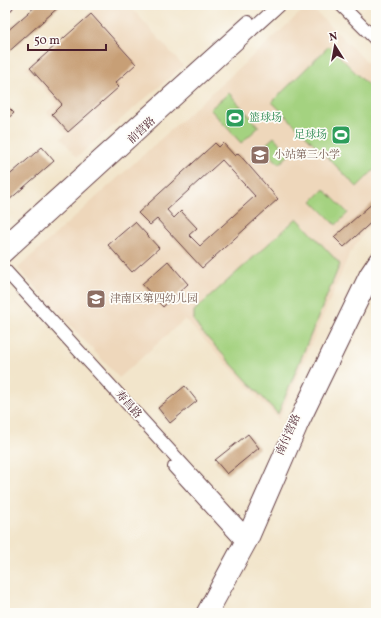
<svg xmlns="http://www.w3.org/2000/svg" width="381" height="618" viewBox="0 0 381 618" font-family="Vollkorn,'Noto Serif SC',serif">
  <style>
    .built { fill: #eed7bb }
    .green { fill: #a4d280; stroke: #777856 }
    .building { fill: #c79f76; fill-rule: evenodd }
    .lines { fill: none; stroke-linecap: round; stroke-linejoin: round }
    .minor-casing { stroke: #633d43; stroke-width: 14 }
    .minor { stroke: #fff; stroke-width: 12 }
    .labels { text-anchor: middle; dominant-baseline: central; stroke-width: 3.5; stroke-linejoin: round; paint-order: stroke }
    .leisure-label { font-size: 11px; fill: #27864d; stroke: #fdfcf7; text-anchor: start }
    .street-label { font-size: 11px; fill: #4a1f2b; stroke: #fdfcf7 }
    .education-label { font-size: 11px; fill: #785e54; stroke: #fdfcf7; text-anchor: start }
  </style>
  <rect width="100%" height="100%" fill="#fdfcf7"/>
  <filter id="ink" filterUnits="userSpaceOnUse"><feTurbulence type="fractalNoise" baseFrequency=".025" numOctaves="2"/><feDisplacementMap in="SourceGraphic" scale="8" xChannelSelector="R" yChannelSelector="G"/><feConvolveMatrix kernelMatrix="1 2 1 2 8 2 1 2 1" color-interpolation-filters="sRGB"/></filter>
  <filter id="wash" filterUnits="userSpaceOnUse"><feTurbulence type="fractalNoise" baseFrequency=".012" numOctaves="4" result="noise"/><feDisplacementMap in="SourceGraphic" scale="16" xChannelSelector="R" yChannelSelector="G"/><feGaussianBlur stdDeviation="0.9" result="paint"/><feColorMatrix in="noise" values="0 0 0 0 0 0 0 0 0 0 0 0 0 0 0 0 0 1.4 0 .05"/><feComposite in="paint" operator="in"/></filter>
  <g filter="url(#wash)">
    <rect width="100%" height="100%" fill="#f2e5cb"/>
    <g class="built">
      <path d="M99 5H129L183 66 77 157 61 138 66 134 47 112 57 104 26 68Z"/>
      <path d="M309 5 376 71V220L365 231 349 255 279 420 185 319 119 378 18 268Z"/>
    </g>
    <g class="green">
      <path d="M329 46 376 93V168L357 187 272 102Z"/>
      <path d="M229 93 259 127 241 143 210 109Z"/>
      <path d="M274 137 290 154 279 164 263 147Z"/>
      <path d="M324 189 348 213 336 225 312 201Z"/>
      <path d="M297 218 340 264 278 414 200 330 194 321V311Z"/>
    </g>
    <g id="blocks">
      <g class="building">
        <path d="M37 5H61L5 55V33Z"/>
        <path d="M91 14 136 64 115 83 119 87 68 132 52 114 62 104 30 68Z"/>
        <path d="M5 104 14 113 5 121Z"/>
        <path d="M215 143 219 147 223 143 235 156 238 153 278 199 202 268 157 219 150 225 138 213ZM222 160 255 196 200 246 189 235 197 228 181 211 174 218 167 210Z"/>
        <path d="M42 147 54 161 8 201 10 202 5 207V179Z"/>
        <path d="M375 201 376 218 344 247 334 237Z"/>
        <path d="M135 222 159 248 132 272 108 245Z"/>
        <path d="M168 261 188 284 163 307 142 284Z"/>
        <path d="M185 386 197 401 170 423 158 408Z"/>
        <path d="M248 434 259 448 227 474 215 460Z"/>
      </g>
    </g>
  </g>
  <g filter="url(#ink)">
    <use href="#blocks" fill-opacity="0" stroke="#633d43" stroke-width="1"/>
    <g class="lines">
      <defs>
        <g id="minor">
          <path d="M341 5 376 40"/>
          <path d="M5 7 7 5"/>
          <path d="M5 241 248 22"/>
          <path d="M5 256 279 5"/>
          <path d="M5 270 249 537"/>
          <path d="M174 467 246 546"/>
          <path d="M202 613 241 541 302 405 366 273 376 258"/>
          <path d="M212 613 252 540 301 427 366 293 376 276"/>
        </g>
      </defs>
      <use href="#minor" class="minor-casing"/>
      <use href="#minor" class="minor"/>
    </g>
  </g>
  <defs>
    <symbol id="stadium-square" viewBox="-11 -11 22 22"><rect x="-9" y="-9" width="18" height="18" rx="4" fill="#2e9e5b" stroke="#fdfcf7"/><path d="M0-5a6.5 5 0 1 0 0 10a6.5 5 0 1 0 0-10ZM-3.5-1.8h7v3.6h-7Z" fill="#fff"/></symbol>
    <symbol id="school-square" viewBox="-11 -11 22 22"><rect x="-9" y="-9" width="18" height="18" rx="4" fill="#8d6e63" stroke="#fdfcf7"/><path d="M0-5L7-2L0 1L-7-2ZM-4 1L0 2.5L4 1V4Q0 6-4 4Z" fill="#fff"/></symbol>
  </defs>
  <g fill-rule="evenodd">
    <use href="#stadium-square" x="224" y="107" width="22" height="22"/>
    <use href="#stadium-square" x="330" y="124" width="22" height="22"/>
    <use href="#school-square" x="249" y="144" width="22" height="22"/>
    <use href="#school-square" x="85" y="288" width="22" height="22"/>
  </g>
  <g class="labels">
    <g class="leisure-label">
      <text x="249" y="118">篮球场</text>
      <text x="327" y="135" text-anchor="end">足球场</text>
    </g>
    <g class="street-label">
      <text transform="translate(142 131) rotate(-43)">前营路</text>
      <text transform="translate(128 405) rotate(48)">寿昌路</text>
      <text transform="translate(289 435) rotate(-66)">南付营路</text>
    </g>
    <g class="education-label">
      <text x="274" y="155">小站第三小学</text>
      <text x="110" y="299">津南区第四幼儿园</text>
    </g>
  </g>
  <rect width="381" height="618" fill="none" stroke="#fdfcf7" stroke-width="20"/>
  <g transform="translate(335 46) rotate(349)" stroke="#fdfcf7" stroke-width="3" paint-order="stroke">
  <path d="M0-3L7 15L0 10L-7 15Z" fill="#4a1f2b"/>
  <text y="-6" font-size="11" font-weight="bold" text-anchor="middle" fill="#4a1f2b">N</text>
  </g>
  <path d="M28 44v6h78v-6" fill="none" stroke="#4a1f2b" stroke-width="2"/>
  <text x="34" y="44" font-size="12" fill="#4a1f2b" stroke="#fdfcf7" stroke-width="3" paint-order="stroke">50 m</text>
</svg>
